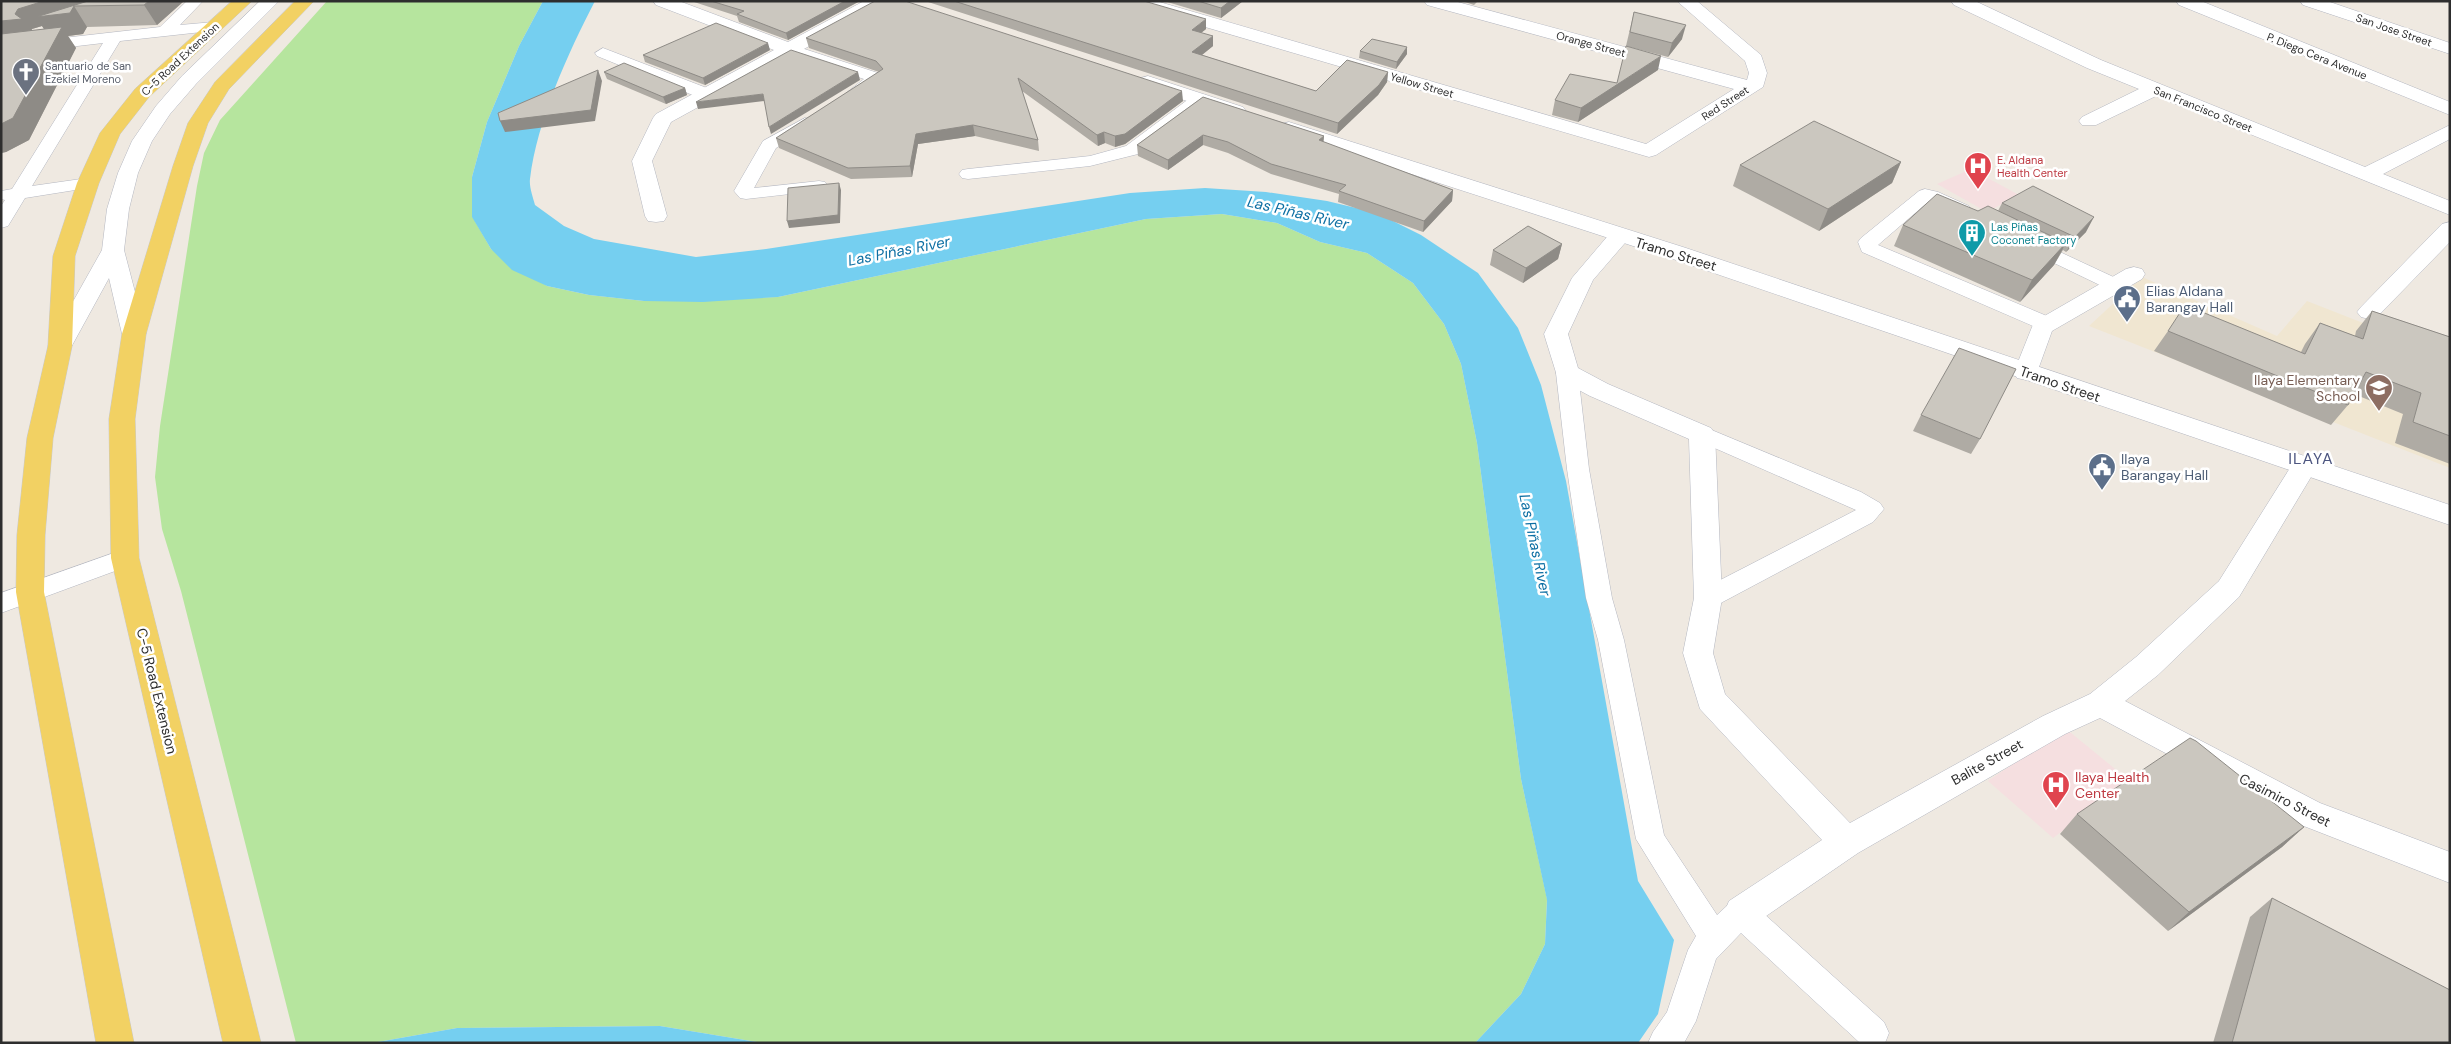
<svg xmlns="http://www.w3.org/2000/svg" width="2451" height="1044" viewBox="0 0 2451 1044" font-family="'DM Sans',sans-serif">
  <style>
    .education { fill: #f0e6d1 }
    .medical { fill: #f5dfe0 }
    .green { fill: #b6e59e }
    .water { fill: #75cff0 }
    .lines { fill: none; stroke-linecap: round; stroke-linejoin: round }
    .service-casing { stroke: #b4b7c1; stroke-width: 1 }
    .minor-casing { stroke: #b4b7c1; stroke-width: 1 }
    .tertiary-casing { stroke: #b4b7c1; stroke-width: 1 }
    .secondary-casing { stroke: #b4b7c1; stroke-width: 1 }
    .primary-casing { stroke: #c9c9c9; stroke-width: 1 }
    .service { fill: #fff; fill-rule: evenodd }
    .minor { fill: #fff; fill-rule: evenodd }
    .tertiary { fill: #fff; fill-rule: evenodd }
    .secondary { fill: #fff; fill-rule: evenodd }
    .primary { fill: #f2d163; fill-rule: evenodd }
    .wall { fill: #afaba4; fill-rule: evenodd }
    .shaded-wall { fill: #8e8b86 }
    .building { fill: #cbc7bf; stroke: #8e8b86 }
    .labels { text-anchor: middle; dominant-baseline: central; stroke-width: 5; stroke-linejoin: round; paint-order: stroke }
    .far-street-label { font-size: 11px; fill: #2e2e2e; stroke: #fff }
    .far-worship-label { font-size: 11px; fill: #5b616d; stroke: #fff; text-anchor: start }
    .far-health-label { font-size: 11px; fill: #be3a42; stroke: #fff; text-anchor: start }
    .far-culture-label { font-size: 11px; fill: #0d838f; stroke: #fff; text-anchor: start }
    .street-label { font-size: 14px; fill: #2e2e2e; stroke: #fff }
    .service-label { font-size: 14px; fill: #4e5e75; stroke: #fff; text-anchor: start }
    .education-label { font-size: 14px; fill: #785e54; stroke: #fff; text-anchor: end }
    .health-label { font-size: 14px; fill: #be3a42; stroke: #fff; text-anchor: start }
    .water-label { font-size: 15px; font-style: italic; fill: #0d6fa3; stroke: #fff }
    .quarter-label { font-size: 16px; letter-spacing: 1px; fill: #4d5680; stroke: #fff }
  </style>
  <rect width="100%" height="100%" fill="#efe9e1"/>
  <path class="education" d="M2142 277 2277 336 2307 301 2450 357V468L2089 326Z"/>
  <g class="medical">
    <path d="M1971 169 2019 195 1987 212 1937 184Z"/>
    <path d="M2065 728 2130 781 2053 838 1988 781Z"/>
  </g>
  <path class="green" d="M327 1H543L519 46 487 122 472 177V216L491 249 547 286 589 295 644 301 778 297 1146 219 1222 214 1277 223 1320 242 1367 253 1413 283 1444 324 1461 364 1477 443 1521 779 1547 899 1545 944 1521 994 1475 1043H763L660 1026 457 1028 372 1043H296L181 591 162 529 155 477 160 426 197 186 204 153 220 120Z"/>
  <g class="water">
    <path d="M543 1H595C568 53 537 121 530 179 529 187 533 197 535 205L564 226 594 239 696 257 766 249 1130 193 1205 188 1266 192 1327 201 1377 213 1421 235 1478 273 1518 328 1541 385 1566 481 1638 881 1674 940 1658 1014 1638 1043H1475L1521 994 1545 944 1547 900 1521 779 1477 443 1461 364 1444 324 1413 283 1367 253 1320 242 1277 223 1222 214 1146 219 778 297 703 302 644 301 589 295 547 286 512 270 491 249 472 217V177L487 122 519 46Z"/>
    <path d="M660 1026 763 1043H372L457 1028Z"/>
  </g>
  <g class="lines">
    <defs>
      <g id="service">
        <path d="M187 1H203L180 25 214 22 220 24 222 27 220 30 120 41 32 186 88 178 94 179 97 183 94 187 25 198 8 226 1 228V206L5 200 1 199V191L12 189 103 43 1 55V45L160 27Z"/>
        <path d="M789 44 878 73 883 79 859 98H847L845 94 864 79 783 52 781 49Z"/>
        <path d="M603 48 712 90 714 94 712 98H700L597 56 595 53Z"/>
        <path d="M1200 94 1206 95 1208 99 1206 103 1138 154 1090 166 968 179 962 178 959 174 962 170 968 169 1090 156 1126 146 1194 95Z"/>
        <path d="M805 118 811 119 814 123 811 127 776 148 754 188 819 181 825 182 828 186 825 190 746 199 740 198 734 191 763 141Z"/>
        <path d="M1925 189 1938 192 1969 206 1971 210 1969 214H1955L1929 201 1878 245 2054 319 2057 324 2054 329 2047 330 2040 329 1862 252 1858 242 1861 238 1919 191Z"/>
        <path d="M2030 238 2122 281 2125 285 2122 289 2115 291 2108 289 2023 248 2020 244 2023 240Z"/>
        <path d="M1567 366 1575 368 1578 373 1589 469 1612 598 1624 640 1664 835 1717 915 1730 903 1741 899 1752 903 1884 1022 1889 1033 1885 1043H1860L1741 933 1716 959 1696 1021 1684 1043H1648L1653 1032 1667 1012 1688 950 1696 936 1636 839 1598 640 1586 598 1567 469 1556 373 1559 368Z"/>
        <path d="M1702 426 1861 492 1880 503 1884 509 1873 522 1717 605 1708 608 1699 605 1695 598 1699 591 1856 510 1694 439 1691 434 1694 429Z"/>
        <path d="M125 549 134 552 137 558 134 564 1 613V593Z"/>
      </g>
      <g id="minor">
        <path d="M653 1H679L788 42 864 1H887L884 5 671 122 652 161 667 216 664 221 656 222 648 221 645 216 632 161 653 118 656 114 774 50 656 5Z"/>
        <path d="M1127 1H1156L1646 144 1734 89 1427 5 1424 1H1454L1747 80 1749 73 1745 61 1677 1H1697L1761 55 1767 73 1763 87 1656 155 1649 157 1130 5Z"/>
        <path d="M1951 1H1975L2101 60 2365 167 2450 125V139L2383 174 2450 201V215L2156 96 2096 125H2082L2079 121 2082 117 2139 89 2087 68 1954 5Z"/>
        <path d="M2300 1H2327L2450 43V54L2303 5Z"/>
        <path d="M2450 222V242L2377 317 2369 319 2361 317 2357 312 2361 307 2442 224Z"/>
        <path d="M1620 229 1628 231 1631 236 1593 280 1568 334 1578 368 1608 384 1711 428 1715 434 1722 598 1713 653 1725 694 1850 823 2043 716 2090 694 2136 657 2219 581 2295 460 2304 458 2313 460 2317 467 2239 597 2158 675 2125 701 2320 803 2450 852V883L2296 823 2100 718 2065 734 1858 853 1753 925 1741 929 1729 925 1724 913 1729 901 1822 840 1700 709 1683 653 1694 598 1689 439 1590 396 1558 379 1544 334 1572 278 1612 231Z"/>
        <path d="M2134 267 2142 269 2145 274 2142 279 2052 331 2035 378 2026 380 2017 378 2014 372 2034 322 2126 269Z"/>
      </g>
      <g id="tertiary">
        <path d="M1148 76 1243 107 1246 111 1243 115 1236 117 1141 86 1138 82 1141 78Z"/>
        <path d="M1289 122 1686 248 2450 505V525L1670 258 1282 132 1279 128 1282 124Z"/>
      </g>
      <g id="secondary">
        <path d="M260 1H279L196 84 170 114 152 141 138 173 129 209 124 250 146 334 142 339 134 342 126 339 122 334 109 278 69 351 60 354 51 351 48 346 102 250 107 209 118 173 132 141 156 106 182 76Z"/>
        <path d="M2176 1H2201L2450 102V115L2179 5Z"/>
      </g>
      <g id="primary">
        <path d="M232 1H252L149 97 120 134 99 183 75 256 72 346 53 438 45 535 44 592 134 1043H96L16 592 17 535 27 438 48 346 53 256 77 183 100 133 135 89Z"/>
        <path d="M295 1H314L229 89 208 123 193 166 146 334 135 419 139 558 261 1043H223L111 558 109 419 122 334 173 166 188 123 215 82Z"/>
      </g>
    </defs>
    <use href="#service" class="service-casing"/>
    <use href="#minor" class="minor-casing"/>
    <use href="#tertiary" class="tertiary-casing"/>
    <use href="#secondary" class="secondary-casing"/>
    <use href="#primary" class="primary-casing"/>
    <use href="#service" class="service"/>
    <use href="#minor" class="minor"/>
    <use href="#tertiary" class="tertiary"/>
    <use href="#secondary" class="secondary"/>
    <use href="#primary" class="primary"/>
  </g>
  <g class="wall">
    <path d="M1 1H184L157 25 87 27 83 34 68 36 76 48 29 140 6 152 1 153ZM42 26 44 29 31 31 32 29Z"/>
    <path d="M691 1H858V2L788 40 739 22 737 16Z"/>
    <path d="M925 1H1144L1206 29 1201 33 1213 46 1202 55 1316 91 1388 72 1387 82 1378 95 1337 134Z"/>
    <path d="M1164 1H1243L1221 18Z"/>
    <path d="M1462 1H1478L1474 5Z"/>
    <path d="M1634 12 1682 39 1668 57 1626 46Z"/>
    <path d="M806 38 1183 101 1125 144 1115 147 1105 143 1098 146 1022 91 1038 140 1039 151 975 136 918 144 912 177 851 179 779 148 776 138 879 72 809 48Z"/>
    <path d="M770 50 705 85 645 62 643 55Z"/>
    <path d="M1360 51 1407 54 1396 69 1359 58Z"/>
    <path d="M1658 70 1578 122 1552 115 1555 100 1617 83Z"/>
    <path d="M604 72 685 88 687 95 666 104 607 79Z"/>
    <path d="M1203 97 1324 136 1323 142 1453 190 1452 201 1423 232 1338 202 1339 194 1271 174 1228 153 1203 145 1168 170 1138 156 1137 145Z"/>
    <path d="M1901 162 1892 183 1819 231 1733 186 1740 165Z"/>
    <path d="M2002 203 2086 232 2066 252 2063 250 2054 265 2020 302 1894 246 1903 225 1978 211H1998Z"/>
    <path d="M1562 244 1558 259 1523 283 1490 265 1493 250Z"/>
    <path d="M2372 311 2450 337V464L2395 443 2403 414 2354 394 2348 405 2331 425 2154 351 2168 331 2301 352 2305 344 2320 323 2355 336 2356 331Z"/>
    <path d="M1921 415 1980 439 1971 454 1913 431Z"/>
    <path d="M2077 814 2304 827 2282 847 2168 931 2060 834Z"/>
    <path d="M2272 898 2450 1043H2213L2250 917Z"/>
  </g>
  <g class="shaded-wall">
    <path d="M44 1H114L74 6 87 27 83 34 68 36 76 48 29 140 6 152 1 153V124L50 38 42 26 32 29 31 32 1 44V21L15 14 18 9Z"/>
    <path d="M149 1H184L157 25 144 5Z"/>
    <path d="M845 1H858V2L788 40 786 33Z"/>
    <path d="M1230 1H1243L1221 18V8Z"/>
    <path d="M1206 19V29L1192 40V30Z"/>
    <path d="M1686 25 1682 39 1668 57 1672 43Z"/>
    <path d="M1213 36V46L1193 62 1192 52Z"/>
    <path d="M768 43 770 50 705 85 703 78Z"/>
    <path d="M1407 47V54L1396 69 1397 62Z"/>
    <path d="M1661 56 1658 70 1578 122 1581 108Z"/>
    <path d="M598 70 602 81 595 121 505 132 500 121Z"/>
    <path d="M858 72 860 80 771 134 769 127Z"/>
    <path d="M1388 72 1387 82 1378 95 1337 134 1338 123Z"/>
    <path d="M685 88 687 95 666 104 663 97Z"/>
    <path d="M1182 91 1183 101 1125 144 1115 147V136Z"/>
    <path d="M763 94 765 101 698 109 696 102Z"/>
    <path d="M973 125 975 136 918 144 912 177 910 166 916 134Z"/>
    <path d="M1104 132 1105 143 1098 146 1097 135Z"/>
    <path d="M1203 135V145L1168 170V160Z"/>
    <path d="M1324 136 1323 147 1319 140Z"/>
    <path d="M1901 162 1892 183 1819 231 1828 209Z"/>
    <path d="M839 183 841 190 840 223 789 228 787 221Z"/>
    <path d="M1453 190 1452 201 1423 232 1424 221Z"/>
    <path d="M2094 217 2086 232 2066 252 2075 237Z"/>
    <path d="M2066 243 2054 265 2020 302 2032 280Z"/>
    <path d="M1562 244 1558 259 1523 283 1526 268Z"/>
    <path d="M2304 827 2282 847 2168 931 2189 912Z"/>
  </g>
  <g class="building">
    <path d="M1 1H44L18 9 15 14 22 19 1 21Z"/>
    <path d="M88 1H149L144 5 74 6 70 13 36 17Z"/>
    <path d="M711 1H845L786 33 737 14 744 11Z"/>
    <path d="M875 1H905L1182 91 1125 134 1115 136 1104 132 1097 135 1018 78 1038 140 973 125 916 134 910 166 848 168 776 138 883 69 876 61 806 38Z"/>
    <path d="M954 1H1144L1206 19 1192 30 1213 36 1192 52 1316 91 1347 60 1388 72 1379 85 1338 123Z"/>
    <path d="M1198 1H1230L1221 8Z"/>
    <path d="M1634 12 1686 25 1672 43 1630 32Z"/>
    <path d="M716 23 768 43 703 78 643 55Z"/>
    <path d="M62 27 13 118 1 124V34Z"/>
    <path d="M1372 39 1407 47 1397 62 1360 51Z"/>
    <path d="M1626 46 1661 56 1581 108 1555 100 1570 74 1617 83Z"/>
    <path d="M791 50 858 72 769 127 763 94 696 102Z"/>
    <path d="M624 63 685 88 663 97 604 72Z"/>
    <path d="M598 70 591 110 500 121 498 113Z"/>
    <path d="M1203 97 1324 136 1319 140 1453 190 1424 221 1339 191 1346 185 1271 164 1228 142 1203 135 1168 160 1137 145Z"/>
    <path d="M1814 121 1901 162 1828 209 1740 165Z"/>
    <path d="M839 183 838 215 787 221 788 188Z"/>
    <path d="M2033 186 2094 217 2075 237 2002 203Z"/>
    <path d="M1937 194 1978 211 1988 206 2066 243 2032 280 1903 225Z"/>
    <path d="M1528 226 1562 244 1526 268 1493 250Z"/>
    <path d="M2185 305 2305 354 2320 323 2363 339 2372 311 2450 337V436L2413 422 2421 393 2366 372 2348 405 2168 331Z"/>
    <path d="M1959 348 2016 369 1980 439 1921 415Z"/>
    <path d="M2190 738 2196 741 2304 827 2189 912 2077 814Z"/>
    <path d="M2272 898 2450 990V1043H2232Z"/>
  </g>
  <defs>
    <symbol id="church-pin" viewBox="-11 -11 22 30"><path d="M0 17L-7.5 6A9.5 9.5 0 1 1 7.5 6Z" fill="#6b7280" stroke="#fff"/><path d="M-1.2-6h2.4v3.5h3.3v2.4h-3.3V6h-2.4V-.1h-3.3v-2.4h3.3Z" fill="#fff"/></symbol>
    <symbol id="hospital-pin" viewBox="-11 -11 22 30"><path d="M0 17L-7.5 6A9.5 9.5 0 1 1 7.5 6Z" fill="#e0444e" stroke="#fff"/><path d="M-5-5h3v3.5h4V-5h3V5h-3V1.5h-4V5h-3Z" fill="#fff"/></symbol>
    <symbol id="building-pin" viewBox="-11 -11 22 30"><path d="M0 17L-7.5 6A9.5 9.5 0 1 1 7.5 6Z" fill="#0f9aa8" stroke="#fff"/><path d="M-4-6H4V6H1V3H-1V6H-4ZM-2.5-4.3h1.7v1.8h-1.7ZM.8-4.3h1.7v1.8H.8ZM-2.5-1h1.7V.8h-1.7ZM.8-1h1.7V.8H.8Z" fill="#fff"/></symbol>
    <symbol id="civic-pin" viewBox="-11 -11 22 30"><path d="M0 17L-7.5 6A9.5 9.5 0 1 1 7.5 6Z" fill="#5c6f8a" stroke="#fff"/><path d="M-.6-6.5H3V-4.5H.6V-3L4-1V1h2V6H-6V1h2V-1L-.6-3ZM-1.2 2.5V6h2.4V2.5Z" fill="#fff"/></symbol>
    <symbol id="school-pin" viewBox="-11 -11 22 30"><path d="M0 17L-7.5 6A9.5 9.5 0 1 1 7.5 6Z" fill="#8d6e63" stroke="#fff"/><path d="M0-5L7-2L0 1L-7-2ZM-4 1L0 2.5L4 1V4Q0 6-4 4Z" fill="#fff"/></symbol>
  </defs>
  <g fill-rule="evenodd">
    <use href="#church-pin" x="10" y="56" width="32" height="43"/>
    <use href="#hospital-pin" x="1962" y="150" width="32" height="43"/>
    <use href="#building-pin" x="1956" y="217" width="32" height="43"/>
    <use href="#civic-pin" x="2111" y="283" width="32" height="43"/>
    <use href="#school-pin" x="2363" y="372" width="32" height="43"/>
    <use href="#civic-pin" x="2086" y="451" width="32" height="43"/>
    <use href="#hospital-pin" x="2040" y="769" width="32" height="43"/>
  </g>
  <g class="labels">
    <g class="far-street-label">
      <text transform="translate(2394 30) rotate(19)">San Jose Street</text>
      <text transform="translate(1591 44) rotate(15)">Orange Street</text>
      <text transform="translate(2317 56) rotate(22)">P. Diego Cera Avenue</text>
      <text transform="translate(180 59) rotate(-43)">C-5 Road Extension</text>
      <text transform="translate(1422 85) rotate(16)">Yellow Street</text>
      <text transform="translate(1725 103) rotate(-33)">Red Street</text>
      <text transform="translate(2203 109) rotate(22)">San Francisco Street</text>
    </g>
    <g class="far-worship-label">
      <text x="45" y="66">Santuario de San<tspan x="45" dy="13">Ezekiel Moreno</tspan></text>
    </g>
    <g class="far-health-label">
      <text x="1997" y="160">E. Aldana<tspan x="1997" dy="13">Health Center</tspan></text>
    </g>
    <g class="far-culture-label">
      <text x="1991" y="227">Las Piñas<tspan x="1991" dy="13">Coconet Factory</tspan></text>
    </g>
    <g class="street-label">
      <text transform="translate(1676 254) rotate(17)">Tramo Street</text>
      <text transform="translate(2060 384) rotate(19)">Tramo Street</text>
      <text transform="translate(157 691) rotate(76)">C-5 Road Extension</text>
      <text transform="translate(1987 762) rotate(-29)">Balite Street</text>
      <text transform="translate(2285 800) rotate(27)">Casimiro Street</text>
    </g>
    <g class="service-label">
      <text x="2146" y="291">Elias Aldana<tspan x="2146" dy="16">Barangay Hall</tspan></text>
      <text x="2121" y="459">Ilaya<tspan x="2121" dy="16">Barangay Hall</tspan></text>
    </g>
    <g class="education-label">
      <text x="2360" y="380">Ilaya Elementary<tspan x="2360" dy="16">School</tspan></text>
    </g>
    <g class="health-label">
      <text x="2075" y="777">Ilaya Health<tspan x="2075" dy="16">Center</tspan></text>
    </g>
    <g class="water-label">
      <text transform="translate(1298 213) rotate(13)">Las Piñas River</text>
      <text transform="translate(899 251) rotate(-11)">Las Piñas River</text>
      <text transform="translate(1535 545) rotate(78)">Las Piñas River</text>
    </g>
    <g class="quarter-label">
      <text x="2311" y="458">ILAYA</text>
    </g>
  </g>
  <rect width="2451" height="1044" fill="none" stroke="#2e2e2e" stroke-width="5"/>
</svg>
